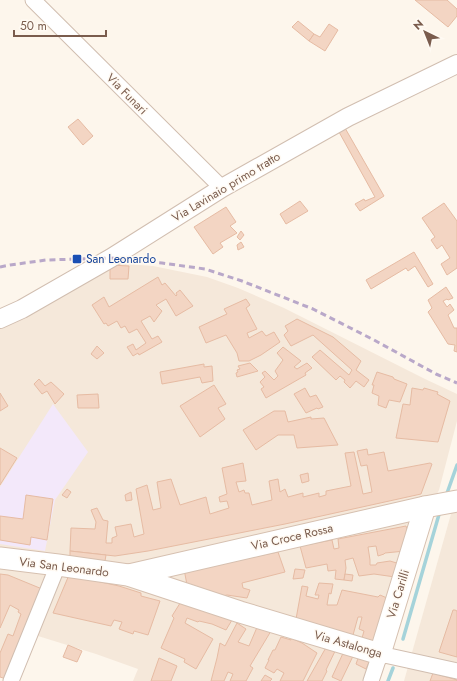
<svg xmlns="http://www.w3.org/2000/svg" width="457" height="681" viewBox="0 0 457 681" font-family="Jost,sans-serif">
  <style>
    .residential { fill: #f5e8da }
    .education { fill: #f3e8fa }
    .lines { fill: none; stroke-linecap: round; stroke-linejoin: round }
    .stream { stroke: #a5d3da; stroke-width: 3.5 }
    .building { fill: #f3d5c3; stroke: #e6bba3 }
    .minor-casing { stroke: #d1beb0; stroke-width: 17 }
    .tertiary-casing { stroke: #d1beb0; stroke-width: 20 }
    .secondary-casing { stroke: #d6c0b0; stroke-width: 23 }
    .minor { stroke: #fff; stroke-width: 15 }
    .tertiary { stroke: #fff; stroke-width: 18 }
    .secondary { stroke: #fff; stroke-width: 21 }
    .rail { stroke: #b9a8c9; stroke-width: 3; stroke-dasharray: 6 4; stroke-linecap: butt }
    .transit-dot { fill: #1a4fb4; stroke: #fffaf3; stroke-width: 1.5 }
    .labels { text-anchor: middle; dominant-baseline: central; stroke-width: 3; stroke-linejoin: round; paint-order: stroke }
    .street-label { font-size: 12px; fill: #7a5c4d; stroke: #fffaf3 }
    .transit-label { font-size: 12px; fill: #164399; stroke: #fffaf3; text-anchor: start }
  </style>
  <rect width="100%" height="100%" fill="#fdf6ec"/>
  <g class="residential">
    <path d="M111 263 153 266 207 277 238 288 284 308 425 379 457 394V421L439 490 428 512 378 681H133L138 669 96 654 38 636 19 681 0 676V310Z"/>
    <path d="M457 490V681H404L451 514Z"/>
  </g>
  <path class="education" d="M53 404 88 452 55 500 45 551 0 544V487Z"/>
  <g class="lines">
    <g class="stream">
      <path d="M446 496 457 465"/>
      <path d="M403 639 440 511"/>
      <path d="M388 681 393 668"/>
    </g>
  </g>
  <g class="building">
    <path d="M415 0H447L457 9V16L448 27Z"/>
    <path d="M298 21 314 34 309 41 292 27Z"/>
    <path d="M329 24 338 30 325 51 309 41 314 34 320 37Z"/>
    <path d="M78 119 93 136 83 145 68 127Z"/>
    <path d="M345 128 384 196 360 211 355 204 364 199 365 201 375 197 339 132Z"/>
    <path d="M300 201 308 211 286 224 280 214Z"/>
    <path d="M444 203 457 221V268L447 275 441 264 450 258 442 245 437 249 431 240 435 237 422 218Z"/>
    <path d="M226 207 236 222 230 226 237 233 220 243 223 247 213 254 194 227Z"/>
    <path d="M241 231 244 235 240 240 237 237Z"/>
    <path d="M241 242 244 247 238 250 237 245Z"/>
    <path d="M414 252 433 284 428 287 415 266 408 271 406 268 371 289 366 280Z"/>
    <path d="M110 265 129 266 128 279H110Z"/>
    <path d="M158 277 162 285 165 283 176 296 177 295 176 293 180 290 193 306 176 316 166 299 156 305 162 311 154 322 150 316 141 321 152 339 158 336 162 342 139 355 138 353 133 356 127 347 133 344 136 350 146 343 137 329 129 333 125 326 121 328 117 321 108 326 106 323 104 324 92 305 104 297 109 307Z"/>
    <path d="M446 287 453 298 448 300 447 299 443 301 447 307 450 304 454 310 448 315 454 328H457V352L454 351 455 345 448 344 428 312 432 308 428 300Z"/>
    <path d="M246 299 250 305 246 308 257 329 247 333 249 338 262 331 266 336 274 332 280 342 261 355 249 361H239L237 353 226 335 206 343 199 327 227 314 224 309Z"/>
    <path d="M297 319 333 337 361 361 356 370 369 380 364 387 356 381 350 388 344 382 345 380 340 376 336 380 312 357 320 350 349 375 352 370 313 335 291 346 284 335 288 331 285 326Z"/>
    <path d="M97 346 104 353 97 359 91 354Z"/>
    <path d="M283 347 301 361 294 367 297 369 307 363 312 368 305 373 306 375 266 398 261 389 264 387 260 382 265 377 262 373 265 371 274 380 278 376 275 371 283 360 277 353Z"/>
    <path d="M250 363 258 371 237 377 236 373 238 372 237 370 240 369 238 366Z"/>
    <path d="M204 364V367L212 366 213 381 202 383 200 377 162 384 160 372Z"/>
    <path d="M377 372 393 377 394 379 407 384 400 402 389 400 386 408 378 405 379 396 372 393 374 385H372Z"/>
    <path d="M39 379 45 386 51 382 64 394 55 404 47 391 42 394 34 384Z"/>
    <path d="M214 385 226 404 218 408 225 419 200 437 180 406Z"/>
    <path d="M305 388 310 397 316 395 323 407 318 409 317 408 306 413 294 394Z"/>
    <path d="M412 388 423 390 424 388 438 392 437 394 450 401 438 442 396 438 403 404 410 405Z"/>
    <path d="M0 393 8 406 0 411Z"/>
    <path d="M98 394 99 408H78L77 395Z"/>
    <path d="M274 411H285L288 422 311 417V419L324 418 338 445 297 448 294 435H278L256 450 243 430Z"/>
    <path d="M0 448 17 458 0 485Z"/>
    <path d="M367 449 368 455 384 452 388 471 430 463 432 464 421 494 285 524 148 551 115 556 70 551 71 528 95 529 96 522 91 510 97 508 103 520 108 521 106 543H112V538L117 536 115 527 131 524 134 537 144 534 136 489 147 485 153 510 161 508 157 482 171 479 180 505 206 497 210 514 229 508 227 501 220 502 219 497 227 494 222 468 243 463 246 481 236 482 239 492 244 490 245 493H249L252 505 272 500 269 481 278 479 280 492 285 489 288 497 303 493V497L319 493V497L326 495V491L351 486 345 453 354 452 363 494 372 492 367 465 361 466 357 451Z"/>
    <path d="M308 473 309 481 302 483 300 475Z"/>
    <path d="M67 489 71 492 67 498 62 495Z"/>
    <path d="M131 492 132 500 126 501 125 495Z"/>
    <path d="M26 495 53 499 47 540 31 537 30 545 0 540V516L23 519Z"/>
    <path d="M406 526 409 536 405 551 385 553 384 554 378 556 376 546 368 547 370 560V565H376L377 563 390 561 400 564 395 577 374 574 359 576 353 558 345 560 346 568 344 580 335 579 336 570 328 571 327 564 306 568 300 546 332 540 334 549 339 548 338 539Z"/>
    <path d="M70 551 106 555 105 561H70Z"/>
    <path d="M278 552 285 572 242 583 243 588 250 590 247 598 227 595 215 598 187 585 184 569 218 564Z"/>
    <path d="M295 569 305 570 303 578 293 579Z"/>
    <path d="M0 574 8 575 47 591 9 680 0 677V653L8 634 13 636 21 614 18 612 19 610 10 605 0 628Z"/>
    <path d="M345 574 353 575 352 581 344 580Z"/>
    <path d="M69 575 119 586 141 593V596L160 601 148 635 134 631 133 634 119 629 122 622 114 620 111 626 53 613Z"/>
    <path d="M319 583 333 584 331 594 329 593 327 605H337L342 590 378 597 380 595 387 598 374 642 362 638 364 631 359 629 362 617H358L353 635 296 619 302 586 308 587 306 596 318 599 319 595H315Z"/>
    <path d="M182 600 232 620 226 630 212 624 199 621 198 622 187 618 185 623 213 639 196 669 184 662 185 659 161 648 174 618 172 616Z"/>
    <path d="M453 610H455L457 611V657L439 652Z"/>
    <path d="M237 623 246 629 238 642 249 646 258 625 271 631 250 666 253 668 246 681H230L233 674 228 672 224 681H211L217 658 220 643 225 646Z"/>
    <path d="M281 637 291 640V638L302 643 317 653 303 681H280L284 673 277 669 274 673 265 668 269 660H268L273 650H275Z"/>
    <path d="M328 644 337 647 326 670 327 671 322 681H307Z"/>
    <path d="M68 645 82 651 77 662 63 657Z"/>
    <path d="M345 649 355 652 341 681 332 677Z"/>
    <path d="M360 653 371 658 366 669 356 664Z"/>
    <path d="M159 658 177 666 171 681H151Z"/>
    <path d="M433 673 457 680V681H430Z"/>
    <path d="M265 675 272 679 270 681H261Z"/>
  </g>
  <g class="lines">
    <defs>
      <g id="minor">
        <path d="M33 0 222 188"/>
        <path d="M11 681 58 565"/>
        <path d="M371 681 380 654 457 671"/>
      </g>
      <path id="tertiary" d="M0 319 22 309 111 258 222 188 348 117 457 64"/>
      <g id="secondary">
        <path d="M0 558 58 565 128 575 240 612 380 654 425 507"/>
        <path d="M129 575 425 507 457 501"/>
      </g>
    </defs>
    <use href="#minor" class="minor-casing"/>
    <use href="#tertiary" class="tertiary-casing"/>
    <use href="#secondary" class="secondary-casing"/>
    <use href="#minor" class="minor"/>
    <use href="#tertiary" class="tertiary"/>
    <use href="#secondary" class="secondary"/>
    <path class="rail" d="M0 267 10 265 46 260 111 258 162 263 205 269 242 281 313 309 374 340 436 374 457 383"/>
  </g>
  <rect class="transit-dot" x="72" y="254" width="10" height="10" rx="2"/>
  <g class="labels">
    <g class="street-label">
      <text transform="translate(127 94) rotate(45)">Via Funari</text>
      <text transform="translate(226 187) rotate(-31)">Via Lavinaio primo tratto</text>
      <text transform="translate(292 537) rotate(-13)">Via Croce Rossa</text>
      <text transform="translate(64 567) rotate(7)">Via San Leonardo</text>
      <text transform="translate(398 594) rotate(-73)">Via Carilli</text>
      <text transform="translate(348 644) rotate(16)">Via Astalonga</text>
    </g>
    <g class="transit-label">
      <text x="86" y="259">San Leonardo</text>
    </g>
  </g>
  <g transform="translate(425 32) rotate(317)" stroke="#fffaf3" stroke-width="3" paint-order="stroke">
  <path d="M0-3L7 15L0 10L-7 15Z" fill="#7a5c4d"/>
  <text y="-6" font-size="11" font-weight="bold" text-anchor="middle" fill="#7a5c4d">N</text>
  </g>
  <path d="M14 30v6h92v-6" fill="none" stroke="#7a5c4d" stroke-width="2"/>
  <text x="20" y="30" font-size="12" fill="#7a5c4d" stroke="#fffaf3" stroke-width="3" paint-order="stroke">50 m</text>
</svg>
